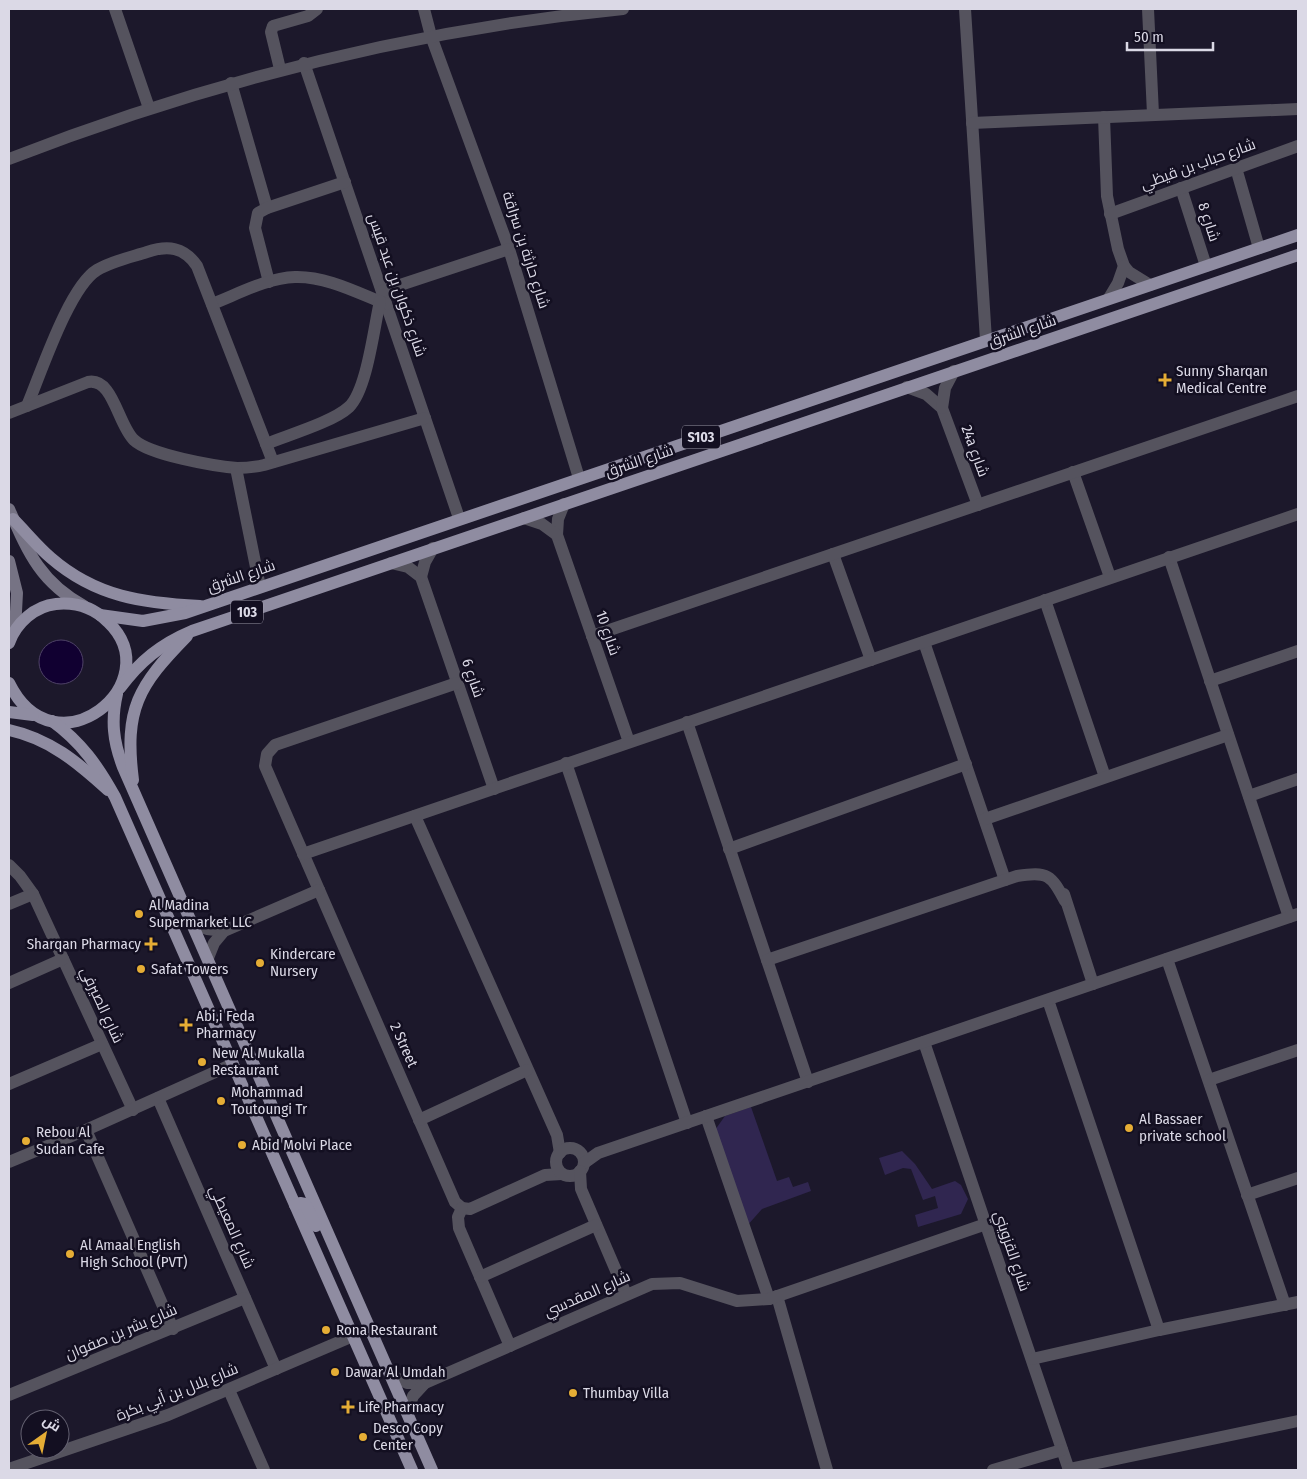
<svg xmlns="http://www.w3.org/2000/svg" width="1307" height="1479" viewBox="0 0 1307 1479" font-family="'Fira Sans Condensed',Cairo,sans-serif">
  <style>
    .green { fill: #302650 }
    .water { fill: #110031; stroke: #4e4167 }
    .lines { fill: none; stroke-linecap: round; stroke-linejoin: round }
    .street { stroke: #55535e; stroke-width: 12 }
    .secondary { stroke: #767384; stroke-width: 12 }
    .primary { stroke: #8f8ca1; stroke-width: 12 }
    .poi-dot { fill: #e5ad35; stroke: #130f21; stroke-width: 2 }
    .labels { text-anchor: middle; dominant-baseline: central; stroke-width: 5; stroke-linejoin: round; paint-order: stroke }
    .shield { fill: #130f21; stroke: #9f9cab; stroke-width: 1 }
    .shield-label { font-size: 14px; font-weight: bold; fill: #dbd9e6 }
    .street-label { font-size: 15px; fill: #dbd9e6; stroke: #130f21 }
    .poi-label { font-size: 15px; fill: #dbd9e6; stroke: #130f21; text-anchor: start }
  </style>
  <rect width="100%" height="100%" fill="#1c182b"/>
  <g class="green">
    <path d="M751 1107 777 1181 789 1177 793 1187 808 1182 811 1191 762 1209 746 1227 715 1130 725 1116Z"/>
    <path d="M902 1151 915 1164 932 1189 955 1181 961 1185 968 1199 961 1214 918 1227 915 1215 938 1208 935 1196 923 1200 911 1169 903 1168 885 1175 879 1158Z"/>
  </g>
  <circle class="water" cx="61" cy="662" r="22"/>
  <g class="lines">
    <g class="street">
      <path d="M115 9 149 108"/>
      <path d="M424 9 431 36 509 249 579 478"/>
      <path d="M965 9 986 340"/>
      <path d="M1148 9 1153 114"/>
      <path d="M304 63 459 518"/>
      <path d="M280 69 271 32 273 26 308 16 317 9"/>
      <path d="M231 83 267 208"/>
      <path d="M1104 117 1107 196 1118 249 1124 266 1129 272 1150 285"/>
      <path d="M972 123 1298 109"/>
      <path d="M9 159C207 82 411 30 623 9"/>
      <path d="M1236 168 1259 248"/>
      <path d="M1181 188 1206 266"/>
      <path d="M1110 214 1298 146"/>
      <path d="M269 282 255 228 258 213 267 208 345 182"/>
      <path d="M382 291 509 249"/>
      <path d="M1109 298 1118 283 1124 266"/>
      <path d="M212 304C238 294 267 278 295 277 326 276 358 293 386 304"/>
      <path d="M907 387 926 394 942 408 978 505"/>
      <path d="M27 406C41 373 69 287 97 270 112 261 131 257 147 252 168 245 184 247 197 266L273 462"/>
      <path d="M942 408 945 388 954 371"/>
      <path d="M9 413 88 382C113 377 118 425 134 440 150 455 214 466 237 468 246 468 255 467 264 465L425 418"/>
      <path d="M266 444C288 435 333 422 349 407 367 390 374 327 380 301"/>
      <path d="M236 468 260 587"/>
      <path d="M1073 472 1110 577"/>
      <path d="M564 504 558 519 557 535 629 742"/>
      <path d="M524 518 542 524 557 535"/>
      <path d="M833 554 871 660"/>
      <path d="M1169 557 1289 917"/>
      <path d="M391 563 408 567 421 577 494 789"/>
      <path d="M421 577 425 562 433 548"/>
      <path d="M1045 600 1105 777"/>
      <path d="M592 636 1298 396"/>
      <path d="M924 642 1005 880"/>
      <path d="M1210 681 1298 651"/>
      <path d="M457 683 275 745 267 754 265 766 455 1202 462 1208 470 1209 545 1175 562 1174"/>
      <path d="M687 722 808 1082"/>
      <path d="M566 763 687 1123"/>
      <path d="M1249 796 1298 779"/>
      <path d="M415 816 557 1135 560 1153"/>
      <path d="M985 819 1228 735"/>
      <path d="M729 849 966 764"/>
      <path d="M303 854 1298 514"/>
      <path d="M9 865 20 876 33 894 133 1110"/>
      <path d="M1064 894 1093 984"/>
      <path d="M9 904 33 894"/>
      <path d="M192 923 207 929 224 931"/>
      <path d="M208 958 214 943 224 931 319 890"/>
      <path d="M1167 959 1285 1305"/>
      <path d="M767 960 1017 876C1048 871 1051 875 1065 901"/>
      <path d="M9 983 63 959"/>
      <path d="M1048 1000 1159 1330"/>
      <path d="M924 1042 1069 1470"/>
      <path d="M1209 1080 1298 1050"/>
      <path d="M9 1084 102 1044"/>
      <path d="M158 1098 276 1369"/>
      <path d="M706 1116 769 1299"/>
      <path d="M419 1120 527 1070"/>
      <path d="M86 1130 173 1329"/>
      <circle cx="570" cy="1162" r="14"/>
      <path d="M9 1162 86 1130 233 1064"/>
      <path d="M584 1163 598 1153 1298 914"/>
      <path d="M580 1171 581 1189 626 1294"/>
      <path d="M1247 1195 1298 1178"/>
      <path d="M462 1208 458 1217 459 1228 510 1346"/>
      <path d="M480 1277 596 1225"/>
      <path d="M777 1296 827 1470"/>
      <path d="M1032 1359 1159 1330 1298 1302"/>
      <path d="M391 1375 407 1383H425L652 1284 680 1283 737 1301 769 1299 986 1224"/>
      <path d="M229 1390 264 1470"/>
      <path d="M9 1395 245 1298"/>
      <path d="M407 1412 413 1396 425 1383"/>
      <path d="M9 1469 168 1415 353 1336"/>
      <path d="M1069 1469 1298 1421"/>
      <path d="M993 1470 1062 1450"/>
    </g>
    <g class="secondary">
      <path d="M9 509C28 552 40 582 84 606"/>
      <path d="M9 561 17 593 15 630"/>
    </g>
    <g class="primary">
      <path d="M13 519C26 532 37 546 51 558 96 597 143 603 200 606"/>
      <path d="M100 615 143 621 185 613 1298 235"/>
      <path d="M9 643C16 623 35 606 56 604 76 602 94 608 108 622 171 682 55 777 9 683"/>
      <path d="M120 688C140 661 161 644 192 631L1298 255"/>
      <path d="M117 694C111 720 113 741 123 767L432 1470"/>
      <path d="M9 712 33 715"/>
      <path d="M52 721C81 742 98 766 115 797L412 1470"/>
      <path d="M9 730C50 739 77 762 108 790"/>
      <path d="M133 780C124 709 138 686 187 636"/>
      <path d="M295 1205 300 1203 305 1204 316 1226"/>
    </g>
  </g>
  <g class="poi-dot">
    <path d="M1162.5 372.5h5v5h5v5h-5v5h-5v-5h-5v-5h5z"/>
    <circle cx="139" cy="914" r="5"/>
    <path d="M148.5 936.5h5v5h5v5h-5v5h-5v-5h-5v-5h5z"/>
    <circle cx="260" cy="963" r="5"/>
    <circle cx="141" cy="969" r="5"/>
    <path d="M183.5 1017.5h5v5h5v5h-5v5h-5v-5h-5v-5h5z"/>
    <circle cx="202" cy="1062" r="5"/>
    <circle cx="221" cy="1101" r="5"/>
    <circle cx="1129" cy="1128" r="5"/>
    <circle cx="26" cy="1141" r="5"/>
    <circle cx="242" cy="1145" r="5"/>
    <circle cx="70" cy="1254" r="5"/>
    <circle cx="326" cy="1330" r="5"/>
    <circle cx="335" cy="1372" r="5"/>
    <circle cx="573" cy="1393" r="5"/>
    <path d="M345.5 1399.5h5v5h5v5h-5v5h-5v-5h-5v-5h5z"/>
    <circle cx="363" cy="1437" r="5"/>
  </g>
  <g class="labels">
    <g class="shield">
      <rect x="682" y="425.5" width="38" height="23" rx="4"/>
      <rect x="231" y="600.5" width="32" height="23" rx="4"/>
    </g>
    <g class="shield-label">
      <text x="701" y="437">S103</text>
      <text x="247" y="612">103</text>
    </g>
    <g class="street-label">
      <text transform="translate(1198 164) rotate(-20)">شارع حباب بن قيظي</text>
      <text transform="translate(1209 222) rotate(72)">شارع 8</text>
      <text transform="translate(526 250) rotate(72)">شارع حارثة بن سراقة</text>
      <text transform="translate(397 285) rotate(71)">شارع ذكوان بن عبد قيس</text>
      <text transform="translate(1022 331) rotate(-19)">شارع الشرق</text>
      <text transform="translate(975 451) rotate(70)">24a شارع</text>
      <text transform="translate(639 461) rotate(-19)">شارع الشرق</text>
      <text transform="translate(241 576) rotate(-19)">شارع الشرق</text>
      <text transform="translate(608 633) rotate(71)">شارع 10</text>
      <text transform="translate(473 678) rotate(71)">شارع 6</text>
      <text transform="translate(102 1005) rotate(65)">شارع الصيرفي</text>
      <text transform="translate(404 1045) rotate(66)">2 Street</text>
      <text transform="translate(232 1227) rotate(66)">شارع المعيطي</text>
      <text transform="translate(1012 1251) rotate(71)">شارع القزويني</text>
      <text transform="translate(587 1294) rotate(-24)">شارع المقدسي</text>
      <text transform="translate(121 1332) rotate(-23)">شارع بشر بن صفوان</text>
      <text transform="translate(177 1392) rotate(-22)">شارع بلال بن أبي بكرة</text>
    </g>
    <g class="poi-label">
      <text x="1176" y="371">Sunny Sharqan<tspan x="1176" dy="17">Medical Centre</tspan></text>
      <text x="149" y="905">Al Madina<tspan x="149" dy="17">Supermarket LLC</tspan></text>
      <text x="141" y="944" text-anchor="end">Sharqan Pharmacy</text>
      <text x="270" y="954">Kindercare<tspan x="270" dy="17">Nursery</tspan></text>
      <text x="151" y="969">Safat Towers</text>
      <text x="196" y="1016">Abi,i Feda<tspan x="196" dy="17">Pharmacy</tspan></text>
      <text x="212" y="1053">New Al Mukalla<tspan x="212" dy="17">Restaurant</tspan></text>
      <text x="231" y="1092">Mohammad<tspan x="231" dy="17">Toutoungi Tr</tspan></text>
      <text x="1139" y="1119">Al Bassaer<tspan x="1139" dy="17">private school</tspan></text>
      <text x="36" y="1132">Rebou Al<tspan x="36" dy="17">Sudan Cafe</tspan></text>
      <text x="252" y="1145">Abid Molvi Place</text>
      <text x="80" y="1245">Al Amaal English<tspan x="80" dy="17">High School (PVT)</tspan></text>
      <text x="336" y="1330">Rona Restaurant</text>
      <text x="345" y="1372">Dawar Al Umdah</text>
      <text x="583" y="1393">Thumbay Villa</text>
      <text x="358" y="1407">Life Pharmacy</text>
      <text x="373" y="1428">Desco Copy<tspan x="373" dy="17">Center</tspan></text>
    </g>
  </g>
  <rect width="1307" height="1479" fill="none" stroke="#dbd9e6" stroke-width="20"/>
  <g transform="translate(45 1434) rotate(33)"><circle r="24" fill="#130f21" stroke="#636070"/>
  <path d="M0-4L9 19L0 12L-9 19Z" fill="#e5ad35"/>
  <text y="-8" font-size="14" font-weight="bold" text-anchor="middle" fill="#dbd9e6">ش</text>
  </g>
  <path d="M1127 42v8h86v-8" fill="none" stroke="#dbd9e6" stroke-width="2.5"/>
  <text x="1134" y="42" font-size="15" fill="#dbd9e6" stroke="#130f21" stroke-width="4" paint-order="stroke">50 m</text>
</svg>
